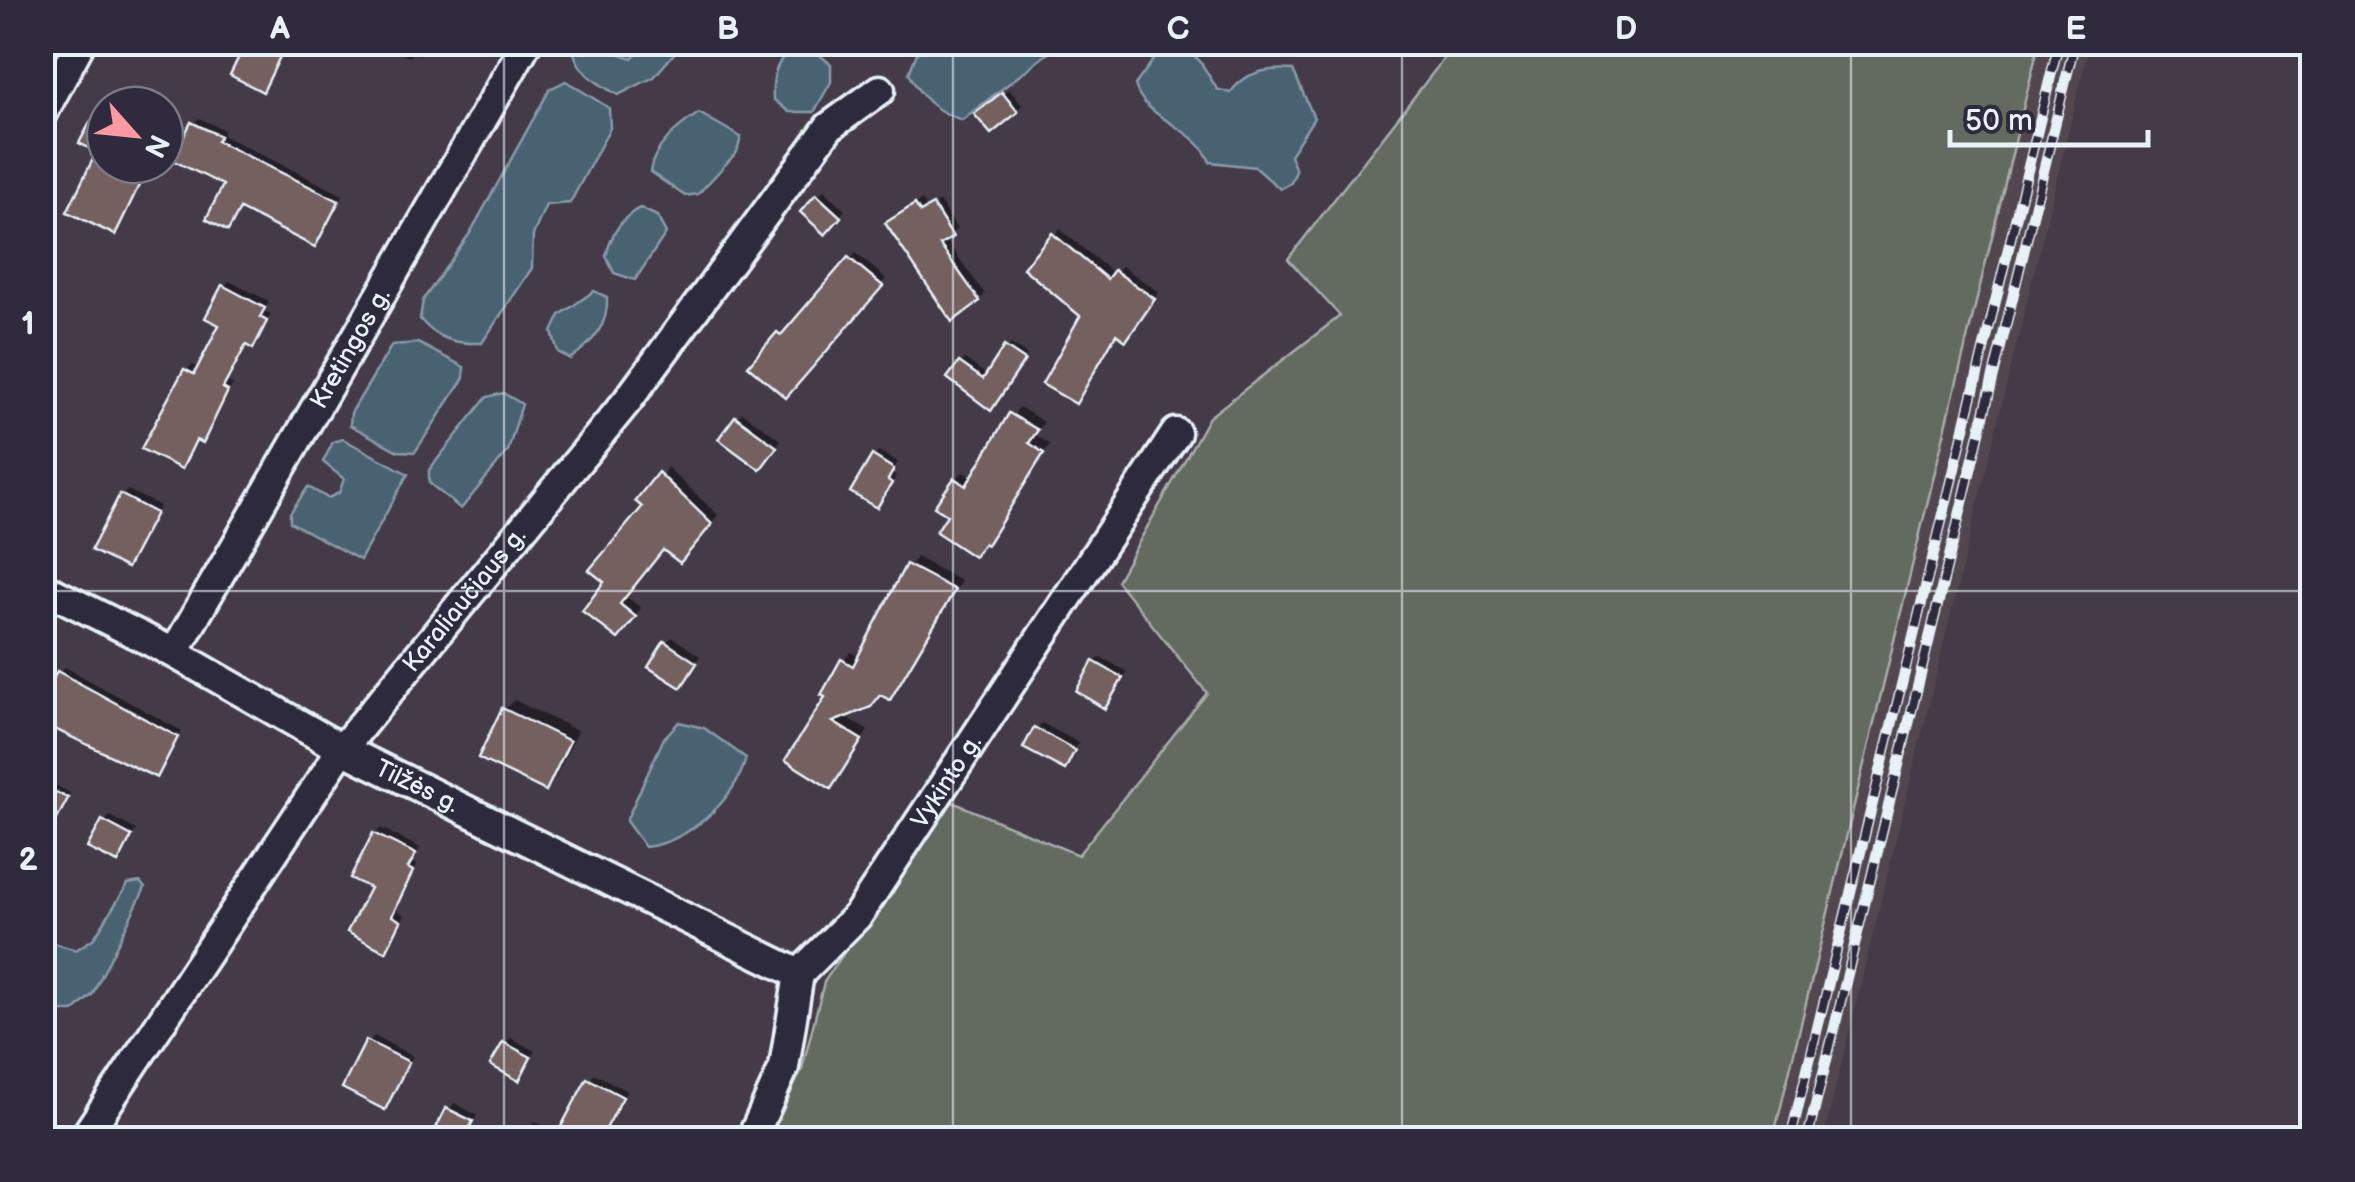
<svg xmlns="http://www.w3.org/2000/svg" width="2355" height="1182" viewBox="0 0 2355 1182" font-family="'Balsamiq Sans',sans-serif">
  <style>
    .built { fill: #524650 }
    .green { fill: #646b5e; stroke: #a6aeab; stroke-width: 2.5 }
    .water { fill: #496272; stroke: #899ba8; stroke-width: 2.5 }
    .shadow { fill: #0007 }
    .building { fill: #746161; stroke: #e8f1f8; stroke-width: 2.5 }
    .lines { fill: none; stroke-linecap: round; stroke-linejoin: round }
    .minor-casing { stroke: #e8f1f8; stroke-width: 35 }
    .minor { stroke: #2f2a3d; stroke-width: 28 }
    .rail-casing { stroke: #e8f1f8; stroke-width: 11 }
    .rail { stroke: #2f2a3d; stroke-width: 8; stroke-dasharray: 22; stroke-linecap: butt }
    .grid { fill: none; stroke: #e8f1f8; stroke-width: 2.5; stroke-opacity: 0.55 }
    .labels { text-anchor: middle; dominant-baseline: central; stroke-width: 10; stroke-linejoin: round; paint-order: stroke }
    .street-label { font-size: 25px; fill: #e8f1f8; stroke: #2f2a3d }
    .neatline { fill: none; stroke: #e8f1f8; stroke-width: 4 }
    .grid-label { font-size: 32px; text-anchor: middle; font-weight: bold; fill: #e8f1f8 }
  </style>
  <rect width="100%" height="100%" fill="#443a48"/>
  <filter id="ink" filterUnits="userSpaceOnUse"><feTurbulence type="fractalNoise" baseFrequency=".01" numOctaves="2"/><feDisplacementMap in="SourceGraphic" scale="20" xChannelSelector="R" yChannelSelector="G"/><feConvolveMatrix kernelMatrix="1 2 1 2 8 2 1 2 1" color-interpolation-filters="sRGB"/></filter>
  <g filter="url(#ink)">
    <path class="built" d="M2039 43H2090L1823 1139H1773Z"/>
    <path class="green" d="M1456 43H2039L1773 1139 769 1140 802 1069 824 982 948 800 1078 855 1207 693 1117 581 1209 417 1340 316 1288 259Z"/>
    <g class="water">
      <path d="M572 43H609L615 52 632 58 647 43H683L654 77 618 95C595 82 574 70 572 43Z"/>
      <path d="M795 43H821L817 53 831 64V82L814 112H789L773 99C771 74 778 60 795 43Z"/>
      <path d="M929 43V42L1061 43 962 120C935 111 921 99 909 73L917 53Z"/>
      <path d="M1179 43 1200 61 1217 89 1230 93C1246 71 1267 68 1293 70L1314 118 1290 155 1296 171 1291 183 1280 189 1255 167 1210 162C1195 125 1145 121 1135 85L1159 52Z"/>
      <path d="M566 81 609 108 610 128 570 203 546 205 533 235 532 268 482 343C456 344 437 340 420 319L423 300 470 233 550 89Z"/>
      <path d="M699 113 741 137 737 152 698 194 685 196 650 172C653 147 678 126 699 113Z"/>
      <path d="M640 208 657 216 666 233 635 280 614 273 606 256C611 236 621 217 640 208Z"/>
      <path d="M594 291 607 297C609 326 592 343 570 359L558 352 552 332 560 315Z"/>
      <path d="M418 343 464 367V378L415 452 398 451 350 425 351 413 392 345Z"/>
      <path d="M503 393 522 404 508 451 461 509 429 483V470L487 397Z"/>
      <path d="M343 439 408 474 360 560 290 522V513L308 487 328 498 339 493 344 479 323 462 333 442Z"/>
      <path d="M679 722 704 728 746 758C736 800 687 843 645 847L626 821 664 738Z"/>
      <path d="M140 882 145 888 92 995 74 1011H56L43 1003V940L76 950 94 938 128 884Z"/>
    </g>
    <g class="shadow">
      <path d="M249 42H288L263 89Z"/>
      <path d="M384 42H430L419 55 414 52 408 57Z"/>
      <path d="M1009 89 1022 105 1016 111 984 109Z"/>
      <path d="M99 117 105 120V165H124L145 175 114 232 95 160 103 152 93 123Z"/>
      <path d="M199 118 224 130 222 135 343 195 315 244 241 207 228 228 227 184 193 124Z"/>
      <path d="M824 190 845 210 825 231 803 211Z"/>
      <path d="M922 200 927 208 939 201 957 229 945 239 985 294 979 300 894 218Z"/>
      <path d="M1060 229 1114 274 1122 266 1159 292 1131 332H1117L1076 401 1084 315 1026 268Z"/>
      <path d="M856 253 886 279 791 389 752 365Z"/>
      <path d="M229 281 269 301 264 311 271 314 258 340 252 346 248 343 227 382 233 384 208 435 203 440 198 438 181 466 186 370 192 365 199 368 222 324 224 287Z"/>
      <path d="M42 324 58 332 42 364Z"/>
      <path d="M1011 344 1027 355 995 403 961 363 965 359 988 376Z"/>
      <path d="M1019 407 1044 422 1035 435 1050 444 995 534 974 554 951 514 956 479 963 472 973 478Z"/>
      <path d="M742 412 781 440 766 461 737 418Z"/>
      <path d="M879 451 898 462 892 473 896 476 882 499 874 457Z"/>
      <path d="M667 467 718 515 687 553 664 547 625 596 641 608 625 629 607 582Z"/>
      <path d="M128 490 160 506 127 565 122 495Z"/>
      <path d="M916 557 961 581 898 689 890 697 881 692 843 715 868 731 830 786 829 697 843 661 851 652 860 657Z"/>
      <path d="M672 637 700 656 686 679 666 643Z"/>
      <path d="M1101 657 1127 672 1110 700 1095 662Z"/>
      <path d="M65 667 182 731 157 775 42 717V675L55 681Z"/>
      <path d="M514 700 578 731 555 778 546 788 504 710Z"/>
      <path d="M1042 723 1079 743 1064 767 1036 729Z"/>
      <path d="M42 778 70 793 69 796 42 782Z"/>
      <path d="M110 816 136 830 117 860 104 822Z"/>
      <path d="M381 828 420 848 412 862 417 865 396 910 405 915 386 949 373 887 375 834Z"/>
      <path d="M374 1036 413 1056 384 1107 369 1042Z"/>
      <path d="M511 1038 535 1051 518 1078 505 1043Z"/>
      <path d="M595 1074 627 1091 605 1127 589 1080Z"/>
      <path d="M454 1103 477 1115 464 1140 436 1133Z"/>
      <path d="M534 1121 570 1140H521Z"/>
    </g>
    <g class="building">
      <path d="M246 42H287L263 92 230 75Z"/>
      <path d="M1002 92 1018 112 991 134 974 114Z"/>
      <path d="M91 121 105 129V156L79 143Z"/>
      <path d="M191 122 220 136 217 141 339 201 315 247 240 209 228 231 206 219 223 185 172 160Z"/>
      <path d="M93 159 141 181 115 235 67 212Z"/>
      <path d="M816 194 841 217 825 235 800 212Z"/>
      <path d="M915 204 920 212 933 205 953 237 940 245 980 301 952 322 885 223Z"/>
      <path d="M1052 233 1107 279 1114 270 1155 299 1126 341 1116 334 1076 404 1042 384 1080 316 1023 268Z"/>
      <path d="M848 257 883 286 786 398 748 366 777 332 781 335Z"/>
      <path d="M222 285 265 308 260 317 267 321 253 349 246 345 223 388 228 391 203 443 196 440 182 469 141 449 184 369 194 374 219 325 205 318Z"/>
      <path d="M1004 346 1025 360 991 411 947 378 959 362 983 379Z"/>
      <path d="M1009 413 1038 430 1029 443 1044 453 987 545 984 543 974 557 936 532 947 515 934 507 954 478 966 486Z"/>
      <path d="M735 416 777 447 760 470 718 439Z"/>
      <path d="M872 455 894 469 888 480 892 483 877 508 850 492Z"/>
      <path d="M658 472 712 524 680 563 663 550 620 604 636 617 618 639 582 611 604 582 589 570 642 507 635 501Z"/>
      <path d="M120 494 156 513 127 568 91 550Z"/>
      <path d="M906 564 955 590 890 700 880 695 871 707 833 722 862 740 831 789 785 760 825 697 821 695 841 659 853 666Z"/>
      <path d="M664 641 697 663 681 688 648 667Z"/>
      <path d="M1093 661 1123 678 1105 709 1076 691Z"/>
      <path d="M57 671 178 737 157 778 42 723V702Z"/>
      <path d="M502 708 570 741 546 791 478 758Z"/>
      <path d="M1034 727 1075 750 1065 770 1023 748Z"/>
      <path d="M42 786 68 798 42 848Z"/>
      <path d="M102 820 132 836 118 863 87 848Z"/>
      <path d="M373 833 416 854 408 868 413 871 392 916 401 921 386 952 347 932 370 888 350 878Z"/>
      <path d="M366 1040 409 1062 385 1110 342 1088Z"/>
      <path d="M503 1042 531 1057 519 1081 490 1065Z"/>
      <path d="M587 1078 623 1097 600 1140H554Z"/>
      <path d="M446 1108 473 1121 463 1140H430Z"/>
    </g>
    <g class="lines">
      <defs>
        <g id="minor">
          <path d="M42 114 81 42"/>
          <path id="s1" d="M42 587 174 653 342 749 799 974"/>
          <path id="s2" d="M174 653 527 42"/>
          <path id="s3" d="M83 1140 342 749 628 400 829 127 880 90"/>
          <path id="s4" d="M751 1140 784 1067 799 974 858 915 1176 433"/>
        </g>
      </defs>
      <use href="#minor" class="minor-casing"/>
      <use href="#minor" class="minor"/>
      <defs>
        <g id="rail">
          <path d="M1790 1140 2059 42"/>
          <path d="M1807 1140 2075 42"/>
        </g>
      </defs>
      <use href="#rail" class="rail-casing"/>
      <use href="#rail" class="rail"/>
    </g>
  </g>
  <path class="grid" d="M504 42V1140M953 42V1140M1402 42V1140M1851 42V1140M42 591H2312"/>
  <g class="labels">
    <g class="street-label">
      <text stroke="none"><textPath href="#s2" startOffset="352">Kretingos g.</textPath></text>
      <text stroke="none"><textPath href="#s3" startOffset="662">Karaliaučiaus g.</textPath></text>
      <text stroke="none"><textPath href="#s4" startOffset="418">Vykinto g.</textPath></text>
      <text stroke="none"><textPath href="#s1" startOffset="425">Tilžės g.</textPath></text>
    </g>
  </g>
  <rect width="2355" height="1182" fill="none" stroke="#2f2a3d" stroke-width="110"/>
  <g transform="translate(135 135) rotate(117)"><circle r="48" fill="#2f2a3d" stroke="#797a88" stroke-width="2.5"/>
  <path d="M0-8L18 38L0 25L-18 38Z" fill="#ff9aa2"/>
  <text y="-15" font-size="28" font-weight="bold" text-anchor="middle" fill="#e8f1f8">N</text>
  </g>
  <path d="M1950 130v15h198v-15" fill="none" stroke="#e8f1f8" stroke-width="5"/>
  <text x="1965" y="130" font-size="30" fill="#e8f1f8" stroke="#2f2a3d" stroke-width="8" paint-order="stroke">50 m</text>
  <rect x="55" y="55" width="2245" height="1072" class="neatline"/>
  <g class="grid-label">
    <text x="280" y="39">A</text>
    <text x="728" y="39">B</text>
    <text x="1178" y="39">C</text>
    <text x="1626" y="39">D</text>
    <text x="2076" y="39">E</text>
    <text x="28" y="334">1</text>
    <text x="28" y="870">2</text>
  </g>
</svg>
